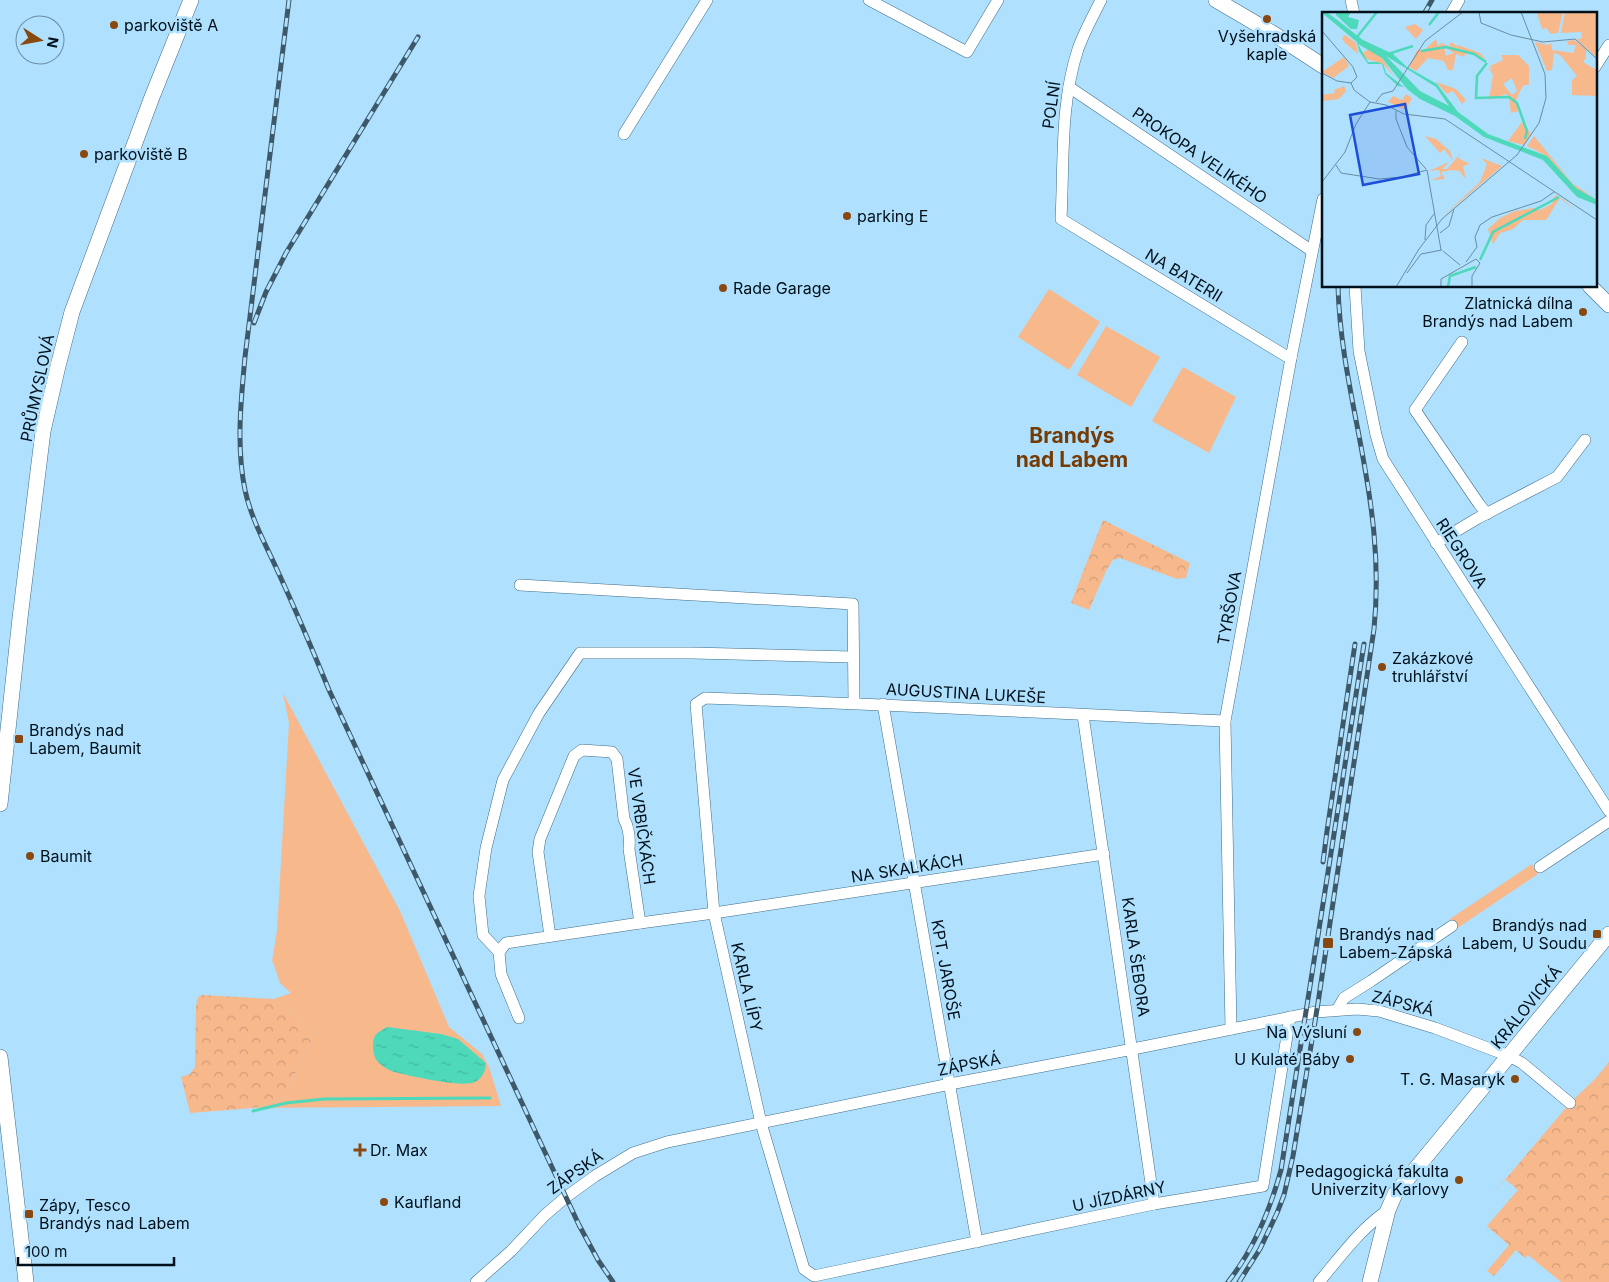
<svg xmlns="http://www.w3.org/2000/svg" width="1609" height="1282" viewBox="0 0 1609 1282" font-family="Inter,sans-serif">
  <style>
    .grass { fill: #f7b88c }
    .forest { fill: url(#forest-crowns) }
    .water { fill: url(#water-ripples) }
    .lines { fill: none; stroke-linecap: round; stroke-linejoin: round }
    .stream { stroke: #4dd9ba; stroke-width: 3 }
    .minor-casing { stroke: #3f6d87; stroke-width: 12 }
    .major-casing { stroke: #3f6d87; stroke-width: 16 }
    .minor { stroke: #fff; stroke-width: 11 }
    .major { stroke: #fff; stroke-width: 15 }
    .rail-casing { stroke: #3d5869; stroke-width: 5 }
    .rail { stroke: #afe0fd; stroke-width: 3; stroke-dasharray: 9; stroke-linecap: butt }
    .poi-dot { fill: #884810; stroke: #afe0fd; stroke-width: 2 }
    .labels { text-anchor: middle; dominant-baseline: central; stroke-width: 5; stroke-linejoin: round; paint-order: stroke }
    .poi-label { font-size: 16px; fill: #01101a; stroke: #afe0fd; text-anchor: start }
    .street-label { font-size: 16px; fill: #01101a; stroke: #afe0fd }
    .district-label { font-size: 21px; font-weight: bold; fill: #743b05; stroke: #afe0fd }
    .inset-river { fill: none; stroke: #4dd9ba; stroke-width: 2.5 }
    .inset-road { fill: none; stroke: #698da2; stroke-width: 1 }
    .view { fill: #1d4ed8; fill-opacity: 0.15; stroke: #1d4ed8; stroke-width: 2.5 }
    .inset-edge { fill: none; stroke: #01101a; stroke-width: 2.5 }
  </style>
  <defs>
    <pattern id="forest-crowns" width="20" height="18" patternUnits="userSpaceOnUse" patternTransform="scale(1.25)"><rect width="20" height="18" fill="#f7b88c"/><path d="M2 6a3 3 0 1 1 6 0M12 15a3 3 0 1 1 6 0" fill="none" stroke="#d29d78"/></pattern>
    <pattern id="water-ripples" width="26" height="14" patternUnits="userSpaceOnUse" patternTransform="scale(1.25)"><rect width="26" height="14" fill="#4dd9ba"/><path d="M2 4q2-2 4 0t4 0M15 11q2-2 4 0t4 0" fill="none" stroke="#41b99f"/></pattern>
  </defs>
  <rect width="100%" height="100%" fill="#afe0fd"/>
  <g class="grass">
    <path d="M1049 289 1100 322 1069 370 1018 337Z"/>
    <path d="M1106 326 1160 357 1131 407 1077 375Z"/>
    <path d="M1183 367 1236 397 1209 453 1152 421Z"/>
    <path d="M283 693 400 911 449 1027 482 1054 489 1067 501 1106 253 1108 283 1099 315 1032 274 999 291 993 280 983 273 962 272 961 277 931 289 723Z"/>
    <path d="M1532 864 1538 874 1456 929 1450 919Z"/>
  </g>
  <g class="forest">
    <path d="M1103 520 1190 563 1186 578 1177 579 1120 558 1113 560 1106 571 1089 610 1071 603Z"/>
    <path d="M202 995 274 999 315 1032 283 1099 253 1108 190 1113 181 1077 190 1074 195 1067 196 1006 198 997Z"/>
    <path d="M1609 1062V1282H1561L1528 1255 1525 1258 1516 1250 1494 1276 1487 1271 1509 1245 1487 1226 1518 1190 1505 1179 1493 1194 1570 1103 1596 1078Z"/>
  </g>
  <path class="water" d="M387 1027 441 1034 458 1039 486 1063C486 1070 482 1079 475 1082 462 1088 410 1076 395 1072 390 1071 382 1066 378 1062 373 1057 371 1043 375 1036 377 1032 383 1030 387 1027Z"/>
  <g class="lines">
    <path class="stream" d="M253 1111 286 1103 324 1099 490 1098"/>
    <defs>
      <g id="minor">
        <path d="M869 0 967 52 998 0"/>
        <path d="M1101 0C1093 16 1084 32 1078 49 1060 104 1064 162 1061 219L1286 356 1291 358"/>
        <path d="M1351 0 1354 14"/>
        <path d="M1451 14 1459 0"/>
        <path d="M1595 67 1609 45"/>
        <path d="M1069 87 1312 251"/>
        <path d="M624 134 707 0"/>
        <path d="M1355 286 1359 351 1376 435 1383 459 1609 811"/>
        <path d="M1462 342 1415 410 1479 504 1487 514"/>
        <path d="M1436 543 1478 518 1557 477 1585 440"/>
        <path d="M520 585 853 604 854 703"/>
        <path d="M883 704 977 1242"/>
        <path d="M1083 715 1154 1204"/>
        <path d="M1225 721C1052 713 879 704 705 698L696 704 714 913 761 1123 804 1269 814 1276 1154 1204 1263 1186 1290 1017"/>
        <path d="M1540 867 1609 821"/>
        <path d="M550 936 538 852 540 839 574 756 582 750 612 752 617 759 624 819C629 828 630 839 629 849L640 923"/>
        <path d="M499 952 483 935 479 896 486 848 503 780 539 713 580 653H692L852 657"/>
        <path d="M1337 1010 1344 998 1371 981 1452 926"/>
        <path d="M519 1018 501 974 499 952 506 943 640 923 714 913 1104 854"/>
        <path d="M1231 1029 1225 721 1291 358 1323 199"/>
        <path d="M476 1282 511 1251 545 1215 566 1197 595 1176 633 1153 667 1142 950 1084 1133 1049 1316 1012 1357 1009 1379 1011 1435 1028 1509 1056 1522 1063 1570 1103"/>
        <path d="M1319 1282C1341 1256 1360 1229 1388 1210"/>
      </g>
      <g id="major">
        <path d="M1216 0 1274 34 1323 66"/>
        <path d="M1590 286 1609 305"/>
        <path d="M0 804 20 618 43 431 58 366 72 312 152 97 191 0"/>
        <path d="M0 1057 26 1282"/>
        <path d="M1370 1282 1388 1210 1395 1194 1609 934"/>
      </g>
    </defs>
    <use href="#minor" class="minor-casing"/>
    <use href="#major" class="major-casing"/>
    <use href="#minor" class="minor"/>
    <use href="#major" class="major"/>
    <defs>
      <g id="rail">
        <path d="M289 0 245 357C241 400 236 446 245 490 251 519 267 547 279 574 297 613 313 651 329 690L579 1225 598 1260 613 1282"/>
        <path d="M1424 14 1432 0"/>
        <path d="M254 323 266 292 286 253 418 37"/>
        <path d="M1323 862 1327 831 1355 644"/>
        <path d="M1228 1282C1254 1249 1270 1210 1281 1170L1364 644"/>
        <path d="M1239 1282 1260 1249 1277 1213 1284 1195 1293 1156 1318 1003 1374 629C1377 598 1377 566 1374 534 1367 451 1340 370 1338 286"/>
      </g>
    </defs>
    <use href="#rail" class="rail-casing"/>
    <use href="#rail" class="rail"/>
  </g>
  <g class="poi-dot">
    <circle cx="1267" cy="19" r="5"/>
    <circle cx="114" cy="25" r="5"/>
    <circle cx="84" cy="154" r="5"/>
    <circle cx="847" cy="216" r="5"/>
    <circle cx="723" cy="288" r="5"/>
    <circle cx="1583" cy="312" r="5"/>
    <circle cx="1382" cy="667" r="5"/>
    <rect x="14" y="734" width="10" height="10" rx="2.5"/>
    <circle cx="30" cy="856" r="5"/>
    <rect x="1592" y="929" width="10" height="10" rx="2.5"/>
    <rect x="1322" y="937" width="12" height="12" rx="2.5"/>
    <circle cx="1357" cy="1032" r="5"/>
    <circle cx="1350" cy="1059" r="5"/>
    <circle cx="1515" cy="1079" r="5"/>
    <path d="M357.5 1142.5h5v5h5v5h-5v5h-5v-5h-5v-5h5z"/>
    <circle cx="1459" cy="1180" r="5"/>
    <circle cx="384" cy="1202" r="5"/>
    <rect x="24" y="1209" width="10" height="10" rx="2.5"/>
  </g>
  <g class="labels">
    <g class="poi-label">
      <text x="124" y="25">parkoviště A</text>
      <text x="1267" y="36" text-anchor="middle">Vyšehradská<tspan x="1267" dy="18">kaple</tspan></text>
      <text x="94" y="154">parkoviště B</text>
      <text x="857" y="216">parking E</text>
      <text x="733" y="288">Rade Garage</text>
      <text x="1573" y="303" text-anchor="end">Zlatnická dílna<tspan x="1573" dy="18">Brandýs nad Labem</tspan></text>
      <text x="1392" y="658">Zakázkové<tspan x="1392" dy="18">truhlářství</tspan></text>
      <text x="29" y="730">Brandýs nad<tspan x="29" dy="18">Labem, Baumit</tspan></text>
      <text x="40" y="856">Baumit</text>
      <text x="1587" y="925" text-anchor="end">Brandýs nad<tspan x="1587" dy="18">Labem, U Soudu</tspan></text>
      <text x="1339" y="934">Brandýs nad<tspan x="1339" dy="18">Labem-Zápská</tspan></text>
      <text x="1347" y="1032" text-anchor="end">Na Výsluní</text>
      <text x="1340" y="1059" text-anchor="end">U Kulaté Báby</text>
      <text x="1505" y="1079" text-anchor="end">T. G. Masaryk</text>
      <text x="370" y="1150">Dr. Max</text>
      <text x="1449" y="1171" text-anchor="end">Pedagogická fakulta<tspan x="1449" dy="18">Univerzity Karlovy</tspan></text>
      <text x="394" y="1202">Kaufland</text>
      <text x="39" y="1205">Zápy, Tesco<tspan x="39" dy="18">Brandýs nad Labem</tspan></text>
    </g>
    <g class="street-label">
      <text transform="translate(1051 105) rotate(-82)">POLNÍ</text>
      <text transform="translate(1200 155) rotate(34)">PROKOPA VELIKÉHO</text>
      <text transform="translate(1184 275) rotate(31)">NA BATERII</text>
      <text transform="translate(37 388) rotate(-78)">PRŮMYSLOVÁ</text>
      <text transform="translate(1462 553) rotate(57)">RIEGROVA</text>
      <text transform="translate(1229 608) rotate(-80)">TYRŠOVA</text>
      <text transform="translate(966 693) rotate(3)">AUGUSTINA LUKEŠE</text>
      <text transform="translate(642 826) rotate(82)">VE VRBIČKÁCH</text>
      <text transform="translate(907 868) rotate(-9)">NA SKALKÁCH</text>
      <text transform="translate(1136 957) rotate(82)">KARLA ŠEBORA</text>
      <text transform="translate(946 970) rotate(80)">KPT. JAROŠE</text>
      <text transform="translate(747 987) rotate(77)">KARLA LÍPY</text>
      <text transform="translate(1403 1003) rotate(14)">ZÁPSKÁ</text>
      <text transform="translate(1526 1007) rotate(-51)">KRÁLOVICKÁ</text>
      <text transform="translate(969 1064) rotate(-11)">ZÁPSKÁ</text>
      <text transform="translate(575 1172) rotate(-35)">ZÁPSKÁ</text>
      <text transform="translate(1119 1196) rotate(-12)">U JÍZDÁRNY</text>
    </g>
    <g class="district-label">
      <text x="1072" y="435">Brandýs<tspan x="1072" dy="24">nad Labem</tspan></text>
    </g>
  </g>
  <g transform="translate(1322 12)">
    <rect width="275" height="275" fill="#afe0fd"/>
    <path d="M93 12 101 18 94 27 83 15ZM129 30 135 34 133 37 154 42 163 49 164 50 152 42 144 41 142 45 134 42 131 58H126L120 45 132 41 127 38 131 37 127 33ZM22 45 27 54 11 66 0 60ZM200 110 209 122 202 133 186 129ZM103 124 114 127 128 139 131 149 122 137 118 141ZM212 124 250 171 275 188 254 176 225 144 205 134Z" fill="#f7b88c"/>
    <path d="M241 0 236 21 229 22 224 16 220 17 215 1ZM243 0H275V46L254 27 260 26 259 20 239 21ZM114 27 116 34 119 31 133 37 136 33 158 41 164 48 153 42 134 41 122 35 124 45H120L122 49 106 46 94 59 87 55 95 38H102ZM252 28 264 37V46L261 50 275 58V84L250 83V68L255 64 238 43 232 41 230 58 225 59 213 30 226 33 229 31 230 38 251 41 254 33H246L245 29ZM47 37 60 46 72 64 61 52 42 46 39 42ZM179 43H196L207 54V73H202L197 81 194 89 197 99 189 101 187 86 184 82 167 88 171 63 166 55 171 58 168 54 181 48ZM190 66 195 79 190 83 181 72ZM114 70 134 77 144 88 140 92 131 79 125 82ZM22 74 24 79 17 87 0 89V83L13 81 12 78ZM84 82 90 86 84 98 66 90 71 84 80 88ZM139 141 136 146 148 152 141 154 144 167 137 159 130 158 119 160 123 167 109 168 119 164 117 158 107 159 127 150 120 157H125ZM159 146 180 154 119 206 158 170 165 152ZM233 183 241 187 255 199 238 186 224 208H201L191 217 178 221 171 232 166 217 178 206 193 199 212 196 218 198 230 192Z" fill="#f7b88c" fill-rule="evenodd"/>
    <path d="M23 23 34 31 36 42 22 30 20 26Z" fill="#f7b88c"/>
    <path d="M5 0 41 28 71 42 85 55 115 72 136 100 166 122 225 144 254 176 275 188V193L255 185 221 148 162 125 133 104 98 87 85 77 60 46 36 32 46 50H56L61 52 62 54 64 61 82 75 76 74 63 62 60 52H46L37 39 35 30 0 1ZM64 44 114 75 127 94 98 79ZM29 0 26 5 37 8 35 17H29L14 3V0Z" fill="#4dd9ba" fill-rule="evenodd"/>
    <path class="inset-river" d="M107 13 117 0M35 25 55 0M99 39 124 35 152 42 164 50M66 42 91 34M165 51 155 64 154 86 187 85 195 91 205 119 203 127M158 248 171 220 237 185M126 275 128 264 154 255"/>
    <path class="inset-road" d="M157 0 159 11 189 23 221 30 253 27 275 47M0 19 31 55 35 65 29 71M0 61 15 69 29 71 32 78 48 90M48 90 64 93 82 102 123 107 275 208M54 90 60 82 71 79 103 29 141 0M74 99V107L85 135 104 157M14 153 19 161 57 167 80 165 105 158 119 238M0 170 23 140 34 112 48 90M118 221 127 214 132 197M103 228 104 213 112 202M121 239 138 253M144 250 155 235 153 225 158 213 170 205 219 189 232 180M85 261 99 242 120 238M74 275 97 237 120 207 195 143 217 111 224 86 223 62 199 0M119 275V267L154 247 158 251 150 264V275"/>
    <path class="view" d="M83 92 97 162 41 173 28 103Z"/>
    <rect width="275" height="275" class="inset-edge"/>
  </g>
  <g transform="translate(40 40) rotate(101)"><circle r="24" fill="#afe0fd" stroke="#698da2"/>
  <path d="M0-4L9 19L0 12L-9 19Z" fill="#884810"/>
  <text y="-8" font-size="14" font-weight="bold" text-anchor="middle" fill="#01101a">N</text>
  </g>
  <path d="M18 1257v8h156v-8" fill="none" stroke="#01101a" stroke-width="2.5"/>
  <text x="25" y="1257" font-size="15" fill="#01101a" stroke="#afe0fd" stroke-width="4" paint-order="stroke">100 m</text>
</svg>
